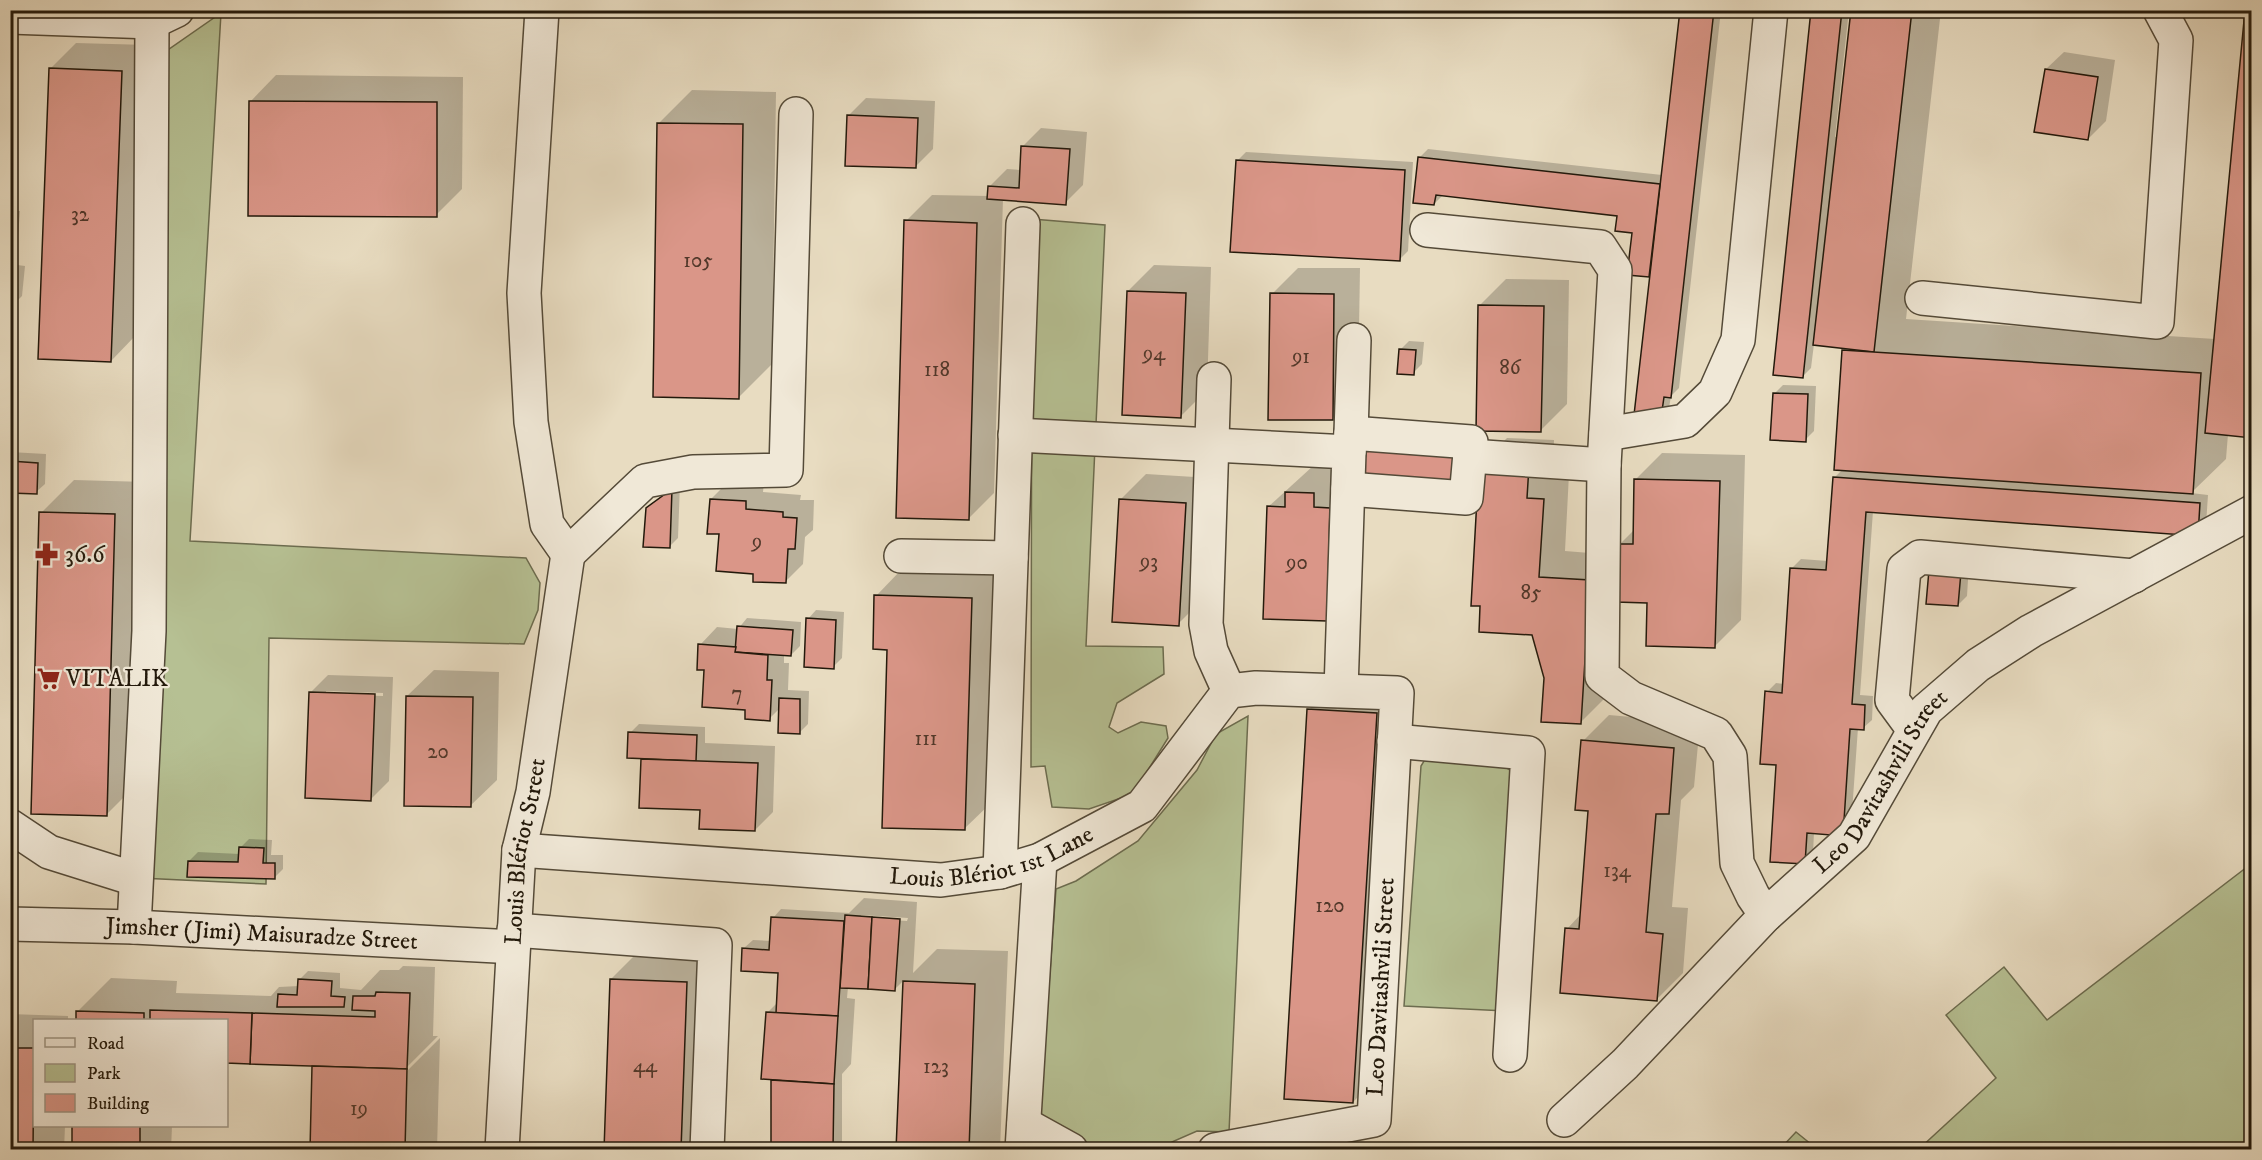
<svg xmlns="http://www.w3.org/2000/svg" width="2262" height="1160" viewBox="0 0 2262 1160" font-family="'IM FELL DW Pica',serif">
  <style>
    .green { fill: #b6c093; stroke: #6c6c4f; stroke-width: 1.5 }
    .shadow { fill: #0003; fill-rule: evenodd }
    .building { fill: #da9688; stroke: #23190b; stroke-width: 1.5 }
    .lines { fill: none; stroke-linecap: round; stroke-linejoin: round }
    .minor-casing { stroke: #544a38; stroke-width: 36 }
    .minor { stroke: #f0e8d7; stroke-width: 33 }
    .labels { text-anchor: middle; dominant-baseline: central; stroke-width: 4.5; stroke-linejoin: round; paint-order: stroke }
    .number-label { font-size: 21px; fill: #51382a }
    .poi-label { font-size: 24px; fill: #23190b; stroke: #f0e8d7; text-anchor: start }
    .street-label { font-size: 24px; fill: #23190b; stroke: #f0e8d7 }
  </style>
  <rect width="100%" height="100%" fill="#e8dcc1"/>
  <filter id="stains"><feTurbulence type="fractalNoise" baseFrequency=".00333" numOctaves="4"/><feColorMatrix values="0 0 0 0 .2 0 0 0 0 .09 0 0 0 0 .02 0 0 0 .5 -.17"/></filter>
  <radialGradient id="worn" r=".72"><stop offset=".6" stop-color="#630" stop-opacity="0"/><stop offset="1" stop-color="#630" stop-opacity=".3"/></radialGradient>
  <g class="green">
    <path d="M221 13 190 541 526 558 540 583 538 610 524 644 269 638 266 884 140 878 165 52Z"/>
    <path d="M1032 219 1105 225 1086 646 1163 647 1164 674 1117 703 1109 727 1118 733 1141 722 1166 726 1168 738 1133 794 1089 809 1052 807 1045 766 1031 767Z"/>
    <path d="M1248 716 1229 1132 1197 1131 1156 1149 1037 1150 1056 889 1076 881 1138 841 1197 770 1216 734Z"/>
    <path d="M1429 753 1496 761 1510 770 1517 790 1506 1011 1404 1006 1421 766Z"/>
    <path d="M2251 864V1149H1919L1996 1078 1946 1015 2004 967 2047 1020Z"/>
    <path d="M1796 1132 1817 1149H1780Z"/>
  </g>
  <g class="shadow">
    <path d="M1681 10H1721L1679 388 1671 396 1669 408 1661 417 1651 276 1629 273 1634 231 1619 215 1443 195 1434 204 1419 158 1428 149 1662 175Z"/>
    <path d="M1812 10H1849L1835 137H1838L1853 10H1941L1906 319 2215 339 2228 434 2226 459 2191 493 2208 495 2206 525 1873 511 1860 695 1873 696 1872 720 1863 728H1858L1851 826 1814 832 1813 854 1804 863 1778 764 1767 692 1776 683 1784 684 1792 568 1801 559 1828 561 1834 478 1843 469H1836L1844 348 1814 344 1811 368 1802 377Z"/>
    <path d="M76 43 148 45 137 334 111 361 50 69Z"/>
    <path d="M2064 52 2115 60 2106 121 2088 139 2046 69Z"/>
    <path d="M276 75 463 77 462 189 436 215 250 102Z"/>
    <path d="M692 90 776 92 772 364 739 397 658 124Z"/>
    <path d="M866 98 935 101 933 149 915 167 848 116Z"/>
    <path d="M1041 128 1087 132 1083 185 1065 203 1003 199 994 493 968 519 906 221 932 195 989 196V187L1007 169 1021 170 1023 146Z"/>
    <path d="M1246 152 1413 162 1408 251 1399 260 1237 161Z"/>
    <path d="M10 210 20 211 18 237 10 244Z"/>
    <path d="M10 264 25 266 22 296 13 305 10 304Z"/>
    <path d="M1154 265 1211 267 1207 390 1181 416 1128 291Z"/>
    <path d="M1298 268H1360L1358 392 1332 419 1272 294Z"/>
    <path d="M1506 279 1569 280 1567 404 1541 430 1480 305Z"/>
    <path d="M1409 341 1424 342 1422 364 1413 373 1401 349Z"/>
    <path d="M1783 385 1816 386 1814 431 1805 440 1774 394Z"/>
    <path d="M1507 438 1554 440 1553 472 1569 474 1565 551 1615 555 1607 696 1581 722 1545 678 1481 464Z"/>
    <path d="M10 452 46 454 45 484 36 492 10 491Z"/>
    <path d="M1662 453 1745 455 1741 620 1715 646 1648 601 1619 545 1635 529 1636 479Z"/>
    <path d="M1313 466 1340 468 1326 619 1268 507Z"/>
    <path d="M1146 474 1211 478 1204 598 1178 624 1120 500Z"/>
    <path d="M74 480 147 482 140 781 106 815 41 513Z"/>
    <path d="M729 481 764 483 763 492 801 495 800 500H814L813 530 805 537 803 564 785 582 755 572 720 533 711 499Z"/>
    <path d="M680 483 678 538 669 547 648 508Z"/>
    <path d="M1969 564 1967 596 1958 605 1928 603Z"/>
    <path d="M902 569 998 573 991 803 964 829 889 648 876 596Z"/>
    <path d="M816 610 844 612 842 658 833 667 808 619Z"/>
    <path d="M747 618 801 622 800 646 791 655 784 654V663H789L788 690 809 691 808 724 799 733 780 708 769 719 747 709 705 669 700 645 717 627 738 629Z"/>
    <path d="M434 670 499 672 497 780 470 806 407 696Z"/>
    <path d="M328 675 393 677 389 781 371 799 310 693ZM326 691 383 693V696L326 694Z"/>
    <path d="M1342 677 1410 681 1386 1069 1353 1102 1309 710Z"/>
    <path d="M1609 715 1700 723 1694 787 1681 800 1672 907 1688 908 1683 973 1657 999 1567 929 1581 914 1590 810 1583 741Z"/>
    <path d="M639 724 705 727V743L775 746 773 812 755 830 702 808 640 806 643 757 630 733Z"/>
    <path d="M249 839 272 840 271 855H283V869L274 878 189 861 198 852 240 854V848Z"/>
    <path d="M864 898 917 902 913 973 937 949 1008 951 1000 1150H898L904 980 895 989 848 987 847 998 855 999 851 1064 842 1074V1150H772L774 1079 767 1013 778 1002 780 972 744 948 753 940 771 941 773 918 781 909 849 913ZM861 915 908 918 907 921 861 918Z"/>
    <path d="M644 946 719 949 712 1150H605L611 979Z"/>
    <path d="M403 966 435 967 433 1036H438L401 1073 403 1075 440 1038 437 1150H311L314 1067 316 1064 226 1020H77L78 1011 111 978 177 981 176 993 271 996 279 987 299 986V980L308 971 340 973V988L361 990 380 970H399Z"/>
    <path d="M10 1014 68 1016V1020H34V1126H65L64 1150H10Z"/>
    <path d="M74 1126H172L171 1150H73Z"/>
  </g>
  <g class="building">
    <path d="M1680 10H1714L1671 398 1664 397 1661 418 1634 415Z"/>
    <path d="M1811 10H1842L1803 378 1773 375Z"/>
    <path d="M1851 10H1912L1874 352 1813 345Z"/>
    <path d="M2245 10H2252V438L2205 433Z"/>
    <path d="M49 68 122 71 111 362 38 359Z"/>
    <path d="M2045 69 2098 77 2088 140 2034 132Z"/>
    <path d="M249 101 437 102V217L248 216Z"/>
    <path d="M847 115 918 118 916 168 845 166Z"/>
    <path d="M657 123 743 124 739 399 653 397Z"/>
    <path d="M1021 146 1070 149 1066 205 987 199 988 186 1019 188Z"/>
    <path d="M1418 157 1660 184 1649 277 1627 275 1632 233 1615 231 1617 216 1436 195 1434 205 1413 203Z"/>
    <path d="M1236 160 1405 170 1400 261 1230 252Z"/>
    <path d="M904 220 977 223 969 520 896 518Z"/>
    <path d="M10 273 17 274 14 306H10Z"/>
    <path d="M1127 291 1186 293 1181 418 1122 415Z"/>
    <path d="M1270 293 1334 294 1333 420H1268Z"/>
    <path d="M1478 305 1544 306 1541 432 1476 431Z"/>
    <path d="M1399 349 1416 350 1414 375 1397 374Z"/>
    <path d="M1842 350 2201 373 2193 494 1834 470Z"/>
    <path d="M1773 393 1808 394 1806 442 1770 440Z"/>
    <path d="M1364 446 1459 447V483L1364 482Z"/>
    <path d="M10 461 38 463 37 494 10 493Z"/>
    <path d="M1479 463 1529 466 1527 498 1544 499 1539 577 1590 580 1581 724 1541 722 1544 678 1532 635 1479 632 1480 606H1471Z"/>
    <path d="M1833 477 2200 503 2198 536 1866 512 1852 704 1865 705 1864 730 1850 729 1843 836 1807 833 1805 864 1770 862 1776 765 1760 764 1765 691 1782 693 1790 568 1826 570Z"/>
    <path d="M1634 479 1720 481 1715 648 1646 646 1647 603 1616 602 1617 544H1633Z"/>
    <path d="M672 489 670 548 643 547 646 508Z"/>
    <path d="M1285 492 1314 493V507L1330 508 1327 621 1263 619 1267 506 1285 507Z"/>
    <path d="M710 499 746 501V509L783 512V517L797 518 795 549H788L786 583 753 582V574L716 571 719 534H707Z"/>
    <path d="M1119 499 1186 503 1179 626 1112 622Z"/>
    <path d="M39 512 115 514 107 816 31 814Z"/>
    <path d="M1929 570 1961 572 1958 606 1926 604Z"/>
    <path d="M874 595 972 598 965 830 882 828 887 650 873 649Z"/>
    <path d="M806 618 836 620 834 669 804 667Z"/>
    <path d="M737 626 793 630 791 656 735 652Z"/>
    <path d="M698 644 736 647 735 652 768 655 767 680H772L770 721 745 719V710L702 707 704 670H697Z"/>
    <path d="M309 692 375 694 371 801 305 798Z"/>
    <path d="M406 696 473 697 471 807 404 806Z"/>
    <path d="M779 698 800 699V734L778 733Z"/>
    <path d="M1307 709 1377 713 1353 1103 1284 1099Z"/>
    <path d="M628 732 697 735 696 761 627 758Z"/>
    <path d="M1581 740 1674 748 1669 814H1656L1646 932 1663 934 1657 1001 1560 993 1565 928 1579 929 1588 811 1575 810Z"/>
    <path d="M641 759 758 763 755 831 699 829 700 810 639 808Z"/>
    <path d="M239 847 264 848 263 863H275V879L187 877 188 861 238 862Z"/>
    <path d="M845 915 872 917 868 989 840 988Z"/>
    <path d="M771 917 844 921 838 1016 776 1013 778 973 741 971 742 948 769 950Z"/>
    <path d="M872 917 900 919 895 991 868 989Z"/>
    <path d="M298 979 332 981 331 996 345 997 344 1007H277L278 994 297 995Z"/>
    <path d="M610 979 687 982 681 1150H604Z"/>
    <path d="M903 981 975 984 969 1150H896Z"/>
    <path d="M376 992 410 993 407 1069 250 1064 252 1013 375 1017V1011L352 1010 353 996H375Z"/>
    <path d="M150 1010 252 1013 250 1064 226 1063V1020H150Z"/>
    <path d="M76 1011 144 1013V1020H76Z"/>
    <path d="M766 1012 838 1016 834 1084 761 1079Z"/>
    <path d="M10 1048H34L33 1150H10Z"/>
    <path d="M312 1066 407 1069 405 1150H310Z"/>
    <path d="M771 1080 834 1084 833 1150H771Z"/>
    <rect x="72" y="1126" width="68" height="24"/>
  </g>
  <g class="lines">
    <defs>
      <g id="minor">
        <path d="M542 10 524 293 531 422 547 524 568 554"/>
        <path d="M10 17 152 22 177 10"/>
        <path d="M1427 230 1600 247 1615 270 1604 465 1602 676 1631 698 1716 734 1730 756 1737 863 1753 896 1766 915"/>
        <path d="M1922 298 2157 322 2176 40 2160 10"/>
        <path d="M1214 379 1206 624 1211 651 1229 691"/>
        <path d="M1351 433 1354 340"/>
        <path d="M1606 434 1685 421 1715 392 1738 340 1771 10"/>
        <path d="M1015 435 1349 452 1341 690"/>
        <path d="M1470 456 1604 465"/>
        <path d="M1348 489 1466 498 1471 442 1351 433 1349 452"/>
        <path d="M568 554 645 481 693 472 786 470 796 114"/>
        <path d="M901 556 1011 558"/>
        <path d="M1914 730 1892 700 1904 569 1920 557 2134 576"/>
        <path d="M1394 741 1528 753 1510 1055"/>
        <path d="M10 826 49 852 135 879"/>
        <path id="s1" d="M519 850 941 880 1000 872 1040 860 1142 806 1229 691 1256 688 1397 693 1374 1120 1215 1150"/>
        <path d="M1000 872 1023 224"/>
        <path id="s2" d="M10 924 134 927 513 947"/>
        <path d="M134 927 149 631 152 22"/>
        <path d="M514 930 715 945 707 1150"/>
        <path id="s3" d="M1564 1120 1625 1064 1766 915 1854 836 1926 710 1978 665 2031 631 2252 512"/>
        <path d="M1024 1124 1071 1150"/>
        <path id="s4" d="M502 1150 519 850 533 792 568 554"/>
        <path d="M1022 1150 1040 860"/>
      </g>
    </defs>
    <use href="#minor" class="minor-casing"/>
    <use href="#minor" class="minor"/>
  </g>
  <defs>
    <symbol id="pharmacy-bare" viewBox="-9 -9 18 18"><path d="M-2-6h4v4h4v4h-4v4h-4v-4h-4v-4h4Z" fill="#8f2418" stroke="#f0e8d7" stroke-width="2.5" paint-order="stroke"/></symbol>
    <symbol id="supermarket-bare" viewBox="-9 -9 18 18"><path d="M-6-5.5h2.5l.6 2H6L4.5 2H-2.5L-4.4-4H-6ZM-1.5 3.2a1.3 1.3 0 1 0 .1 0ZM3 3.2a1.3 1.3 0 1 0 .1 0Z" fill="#8f2418" stroke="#f0e8d7" stroke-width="2.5" paint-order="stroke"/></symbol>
  </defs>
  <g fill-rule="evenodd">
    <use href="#pharmacy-bare" x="30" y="538" width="33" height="33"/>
    <use href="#supermarket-bare" x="32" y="662" width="33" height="33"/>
  </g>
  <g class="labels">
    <g class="number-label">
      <text x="80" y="215">32</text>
      <text x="698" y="261">105</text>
      <text x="1154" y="354">94</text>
      <text x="1301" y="357">91</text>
      <text x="1510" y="368">86</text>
      <text x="937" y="370">118</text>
      <text x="757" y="542">9</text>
      <text x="1149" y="562">93</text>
      <text x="1297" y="563">90</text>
      <text x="1531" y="593">85</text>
      <text x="737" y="694">7</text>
      <text x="926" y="739">111</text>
      <text x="438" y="752">20</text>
      <text x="1617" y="871">134</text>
      <text x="1330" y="906">120</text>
      <text x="645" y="1066">44</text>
      <text x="936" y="1067">123</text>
      <text x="359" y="1109">19</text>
    </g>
    <g class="poi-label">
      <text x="65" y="555">36.6</text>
      <text x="66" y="679">VITALIK</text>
    </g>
    <g class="street-label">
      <text stroke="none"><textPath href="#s3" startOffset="466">Leo Davitashvili Street</textPath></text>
      <text stroke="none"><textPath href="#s4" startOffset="300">Louis Blériot Street</textPath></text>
      <text stroke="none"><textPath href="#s1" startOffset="477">Louis Blériot 1st Lane</textPath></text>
      <text stroke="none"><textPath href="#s2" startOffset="252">Jimsher (Jimi) Maisuradze Street</textPath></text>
      <text transform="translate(1381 987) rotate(-87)">Leo Davitashvili Street</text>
    </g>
  </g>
  <rect width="2262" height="1160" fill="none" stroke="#e8dcc1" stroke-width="36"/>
  <rect x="12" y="12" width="2238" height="1136" fill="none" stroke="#23190b" stroke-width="3"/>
  <rect x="18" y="18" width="2226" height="1124" fill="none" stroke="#23190b" stroke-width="1.5"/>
  <rect x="33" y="1019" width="195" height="108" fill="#f0e8d7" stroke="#9e9585" stroke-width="1.5"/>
  <rect x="45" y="1038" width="30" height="9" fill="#f0e8d7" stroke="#9e9585" stroke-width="1.5"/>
  <text x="87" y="1049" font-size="18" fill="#23190b">Road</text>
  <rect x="45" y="1064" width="30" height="18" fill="#b6c093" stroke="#9e9585" stroke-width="1.5"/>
  <text x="87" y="1079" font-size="18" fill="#23190b">Park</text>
  <rect x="45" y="1094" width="30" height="18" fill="#da9688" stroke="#9e9585" stroke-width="1.5"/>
  <text x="87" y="1109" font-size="18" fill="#23190b">Building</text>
  <rect width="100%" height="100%" filter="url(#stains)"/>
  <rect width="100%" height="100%" fill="url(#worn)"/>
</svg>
